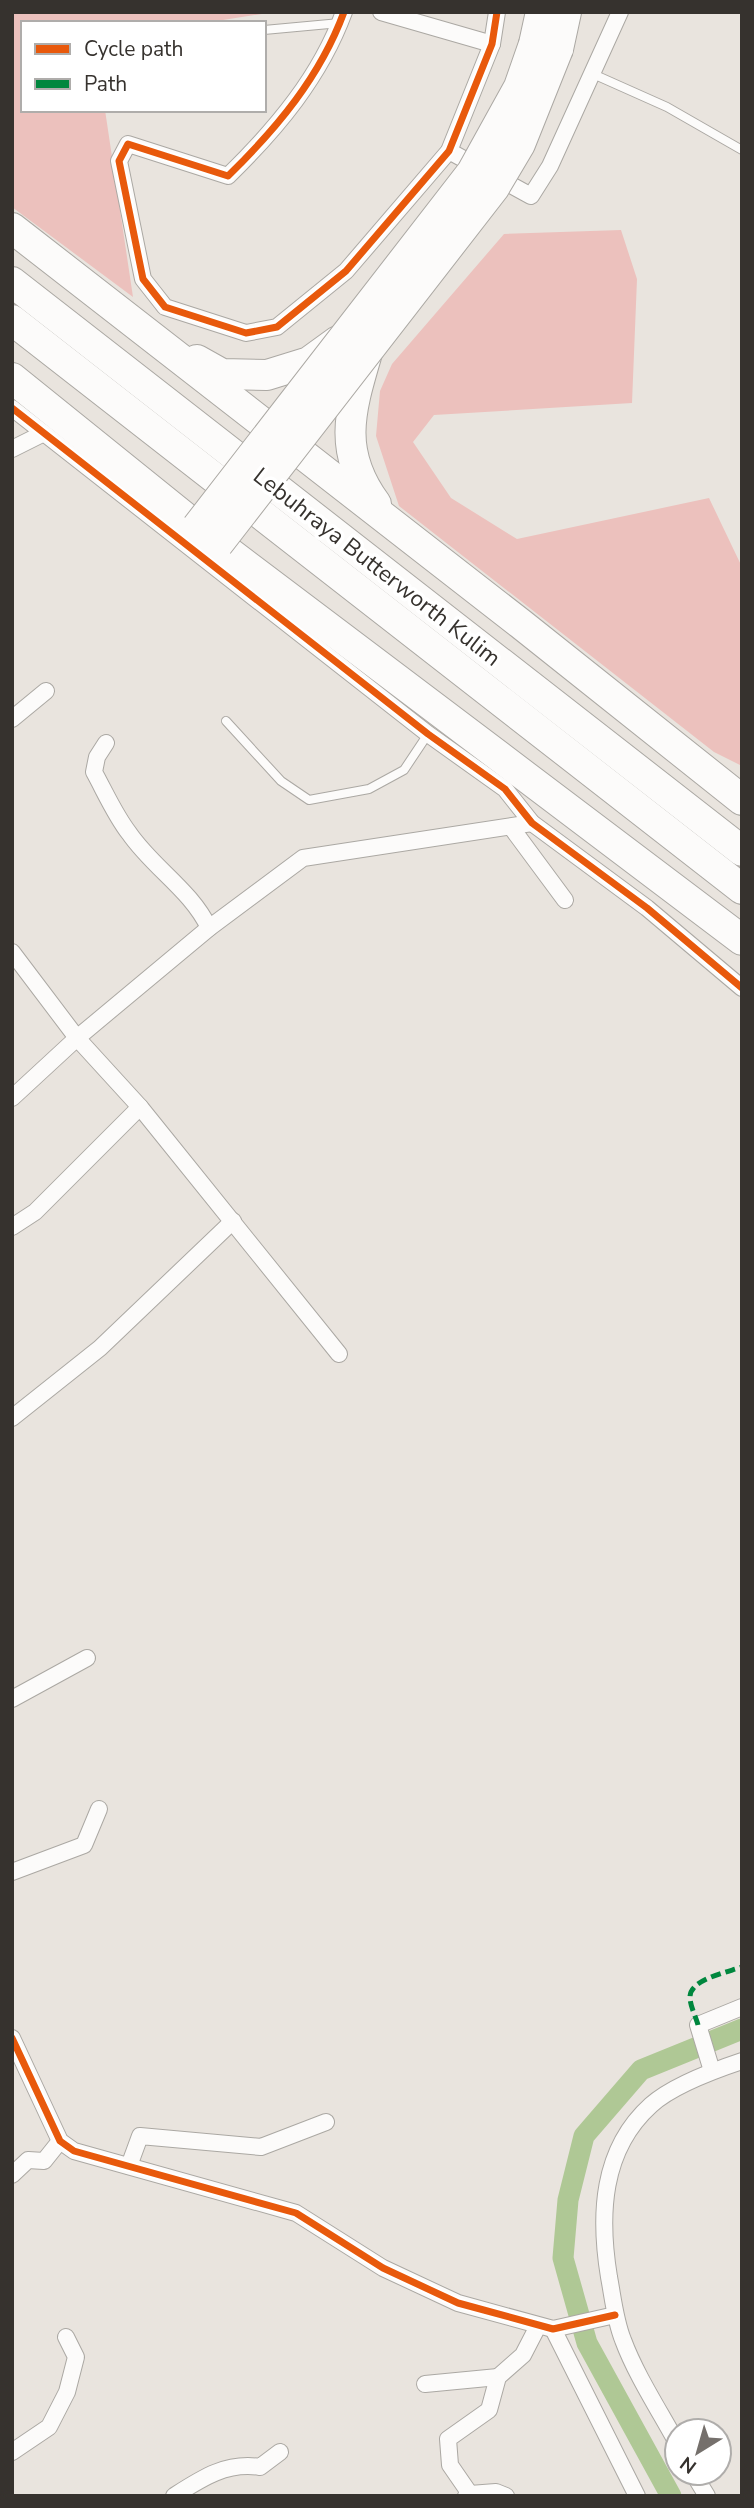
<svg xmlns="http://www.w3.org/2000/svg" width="754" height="2508" viewBox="0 0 754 2508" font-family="'Nunito Sans',sans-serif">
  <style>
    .green { fill: #ecc1bd }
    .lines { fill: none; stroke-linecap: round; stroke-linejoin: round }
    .canal { stroke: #afc895; stroke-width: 21 }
    .lane-casing { stroke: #aba8a3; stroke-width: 10 }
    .street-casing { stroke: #aba8a3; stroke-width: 18 }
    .highway-casing { stroke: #aba8a3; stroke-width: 32 }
    .lane { stroke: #fcfbfa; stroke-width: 8 }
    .street { stroke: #fcfbfa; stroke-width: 16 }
    .highway { stroke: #fcfbfa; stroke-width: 30 }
    .highway-bridge-casing { stroke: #aba8a3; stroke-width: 32; stroke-linecap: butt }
    .highway-bridge { stroke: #fcfbfa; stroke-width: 30 }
    .quiet { stroke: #00873e; stroke-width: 5; stroke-dasharray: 10 5; stroke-linecap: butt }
    .cycleway-casing { stroke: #fff; stroke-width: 11 }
    .cycleway { stroke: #e8590c; stroke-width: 7 }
    .labels { text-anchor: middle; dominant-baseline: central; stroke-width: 7; stroke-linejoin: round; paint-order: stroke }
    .street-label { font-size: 23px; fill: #36322e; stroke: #fff }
  </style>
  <rect width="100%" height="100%" fill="#e9e4de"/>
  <g class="green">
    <path d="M12 12H274L204 23H23V110H105L133 297 12 207Z"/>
    <path d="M621 230 637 279 632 403 434 415 413 442 451 498 517 539 709 498 742 567V766L714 752 399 506 376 436 380 391 392 364 504 234Z"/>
  </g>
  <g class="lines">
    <path class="canal" d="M671 2496 587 2343 563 2258 568 2200 584 2136 641 2070 742 2029"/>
    <defs>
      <g id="lane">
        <path d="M264 30 340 23"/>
        <path d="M593 74 667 107 742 150"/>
        <path d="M226 721 281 781 309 800 369 789 404 770 428 734"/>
      </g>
      <g id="street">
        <path d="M344 12C320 77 277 128 228 176L128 144 119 161 143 279 165 307 246 333 277 327 346 271 449 151 492 44 497 12"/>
        <path d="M381 12 492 44"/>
        <path d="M449 151 531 196 550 166 620 12"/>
        <path d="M12 408 428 734 505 789 532 823 647 908 742 988"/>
        <path d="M12 449 44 433"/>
        <path d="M12 719 46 691"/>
        <path d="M106 743 97 757 94 772C105 792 115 815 129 833 153 868 191 890 209 928"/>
        <path d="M511 827 565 900"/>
        <path d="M12 952 77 1038 140 1107 339 1354"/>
        <path d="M12 1098 77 1038 209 928 303 858 532 823"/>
        <path d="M12 1227 35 1212 140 1107"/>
        <path d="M12 1418 100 1348 233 1221"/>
        <path d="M12 1699 87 1658"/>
        <path d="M12 1872 84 1845 99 1809"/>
        <path d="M12 2038 60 2141 74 2151 296 2213 383 2268 458 2303 553 2329 615 2315"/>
        <path d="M712 2071 698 2025 742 2007"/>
        <path d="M129 2166 140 2136 261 2147 326 2122"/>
        <path d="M12 2175 28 2160 44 2161 60 2141"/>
        <path d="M553 2329 637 2496"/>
        <path d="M425 2384 498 2377"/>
        <path d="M677 2443C659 2410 636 2375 623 2340 615 2320 613 2298 609 2277 599 2216 601 2150 651 2105 672 2086 715 2070 742 2061"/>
        <path d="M12 2452 49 2427 67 2392 76 2357 66 2337"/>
        <path d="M693 2473 707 2496"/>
        <path d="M470 2494 496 2492 506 2496"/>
        <path d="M174 2496C202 2478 226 2462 260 2467L280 2452"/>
        <path d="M466 2496 470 2494 450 2465 448 2439 489 2410 498 2377 523 2355 538 2326"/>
      </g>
      <g id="highway">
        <path d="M534 44 541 12"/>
        <path d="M558 49 566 12"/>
        <path d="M12 228 521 624 742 800"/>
        <path d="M12 282 742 851"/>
        <path d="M12 320 742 889"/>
        <path d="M367 353C350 411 337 451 376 504"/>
        <path d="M197 360 222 374 267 375 309 362 338 341"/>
        <path d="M12 378 218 544 742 940"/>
      </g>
    </defs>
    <use href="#lane" class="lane-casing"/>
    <use href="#street" class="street-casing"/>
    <use href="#highway" class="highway-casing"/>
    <use href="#lane" class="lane"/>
    <use href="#street" class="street"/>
    <use href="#highway" class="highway"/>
    <defs>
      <g id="highway-bridge">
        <path d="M197 527 472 172 519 87 534 44"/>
        <path d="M218 544 494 188 520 144 558 49"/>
      </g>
    </defs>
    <use href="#highway-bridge" class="highway-bridge-casing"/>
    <use href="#highway-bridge" class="highway-bridge"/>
    <path class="quiet" d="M698 2025C696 2017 690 2006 690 1997 690 1979 728 1972 742 1967"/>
    <defs>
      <g id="cycleway">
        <path d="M344 12C320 77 277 128 228 176L128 144 119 161 143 279 165 307 246 333 277 327 346 271 449 151 492 44 497 12"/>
        <path d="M12 408 428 734 505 789 532 823 647 908 742 988"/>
        <path d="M12 2038 60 2141 74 2151 296 2213 383 2268 458 2303 553 2329 615 2315"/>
      </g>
    </defs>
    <use href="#cycleway" class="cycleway-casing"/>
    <use href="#cycleway" class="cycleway"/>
  </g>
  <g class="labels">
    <g class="street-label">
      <text transform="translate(377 567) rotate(38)">Lebuhraya Butterworth Kulim</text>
    </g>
  </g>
  <rect width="754" height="2508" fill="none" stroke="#36322e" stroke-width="28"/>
  <rect x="21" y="21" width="245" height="91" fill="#ffffff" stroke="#afadab" stroke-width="2"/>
  <rect x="35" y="44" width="35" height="10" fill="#e8590c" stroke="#afadab" stroke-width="2"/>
  <text x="84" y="56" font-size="21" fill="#36322e">Cycle path</text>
  <rect x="35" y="79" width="35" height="10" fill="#00873e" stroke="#afadab" stroke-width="2"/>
  <text x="84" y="91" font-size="21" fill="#36322e">Path</text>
  <g transform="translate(698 2452) rotate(217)"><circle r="33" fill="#ffffff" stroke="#afadab" stroke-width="2"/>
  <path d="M0-5L12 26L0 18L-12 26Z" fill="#75706c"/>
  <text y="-10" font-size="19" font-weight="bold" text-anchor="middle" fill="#36322e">N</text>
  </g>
</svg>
